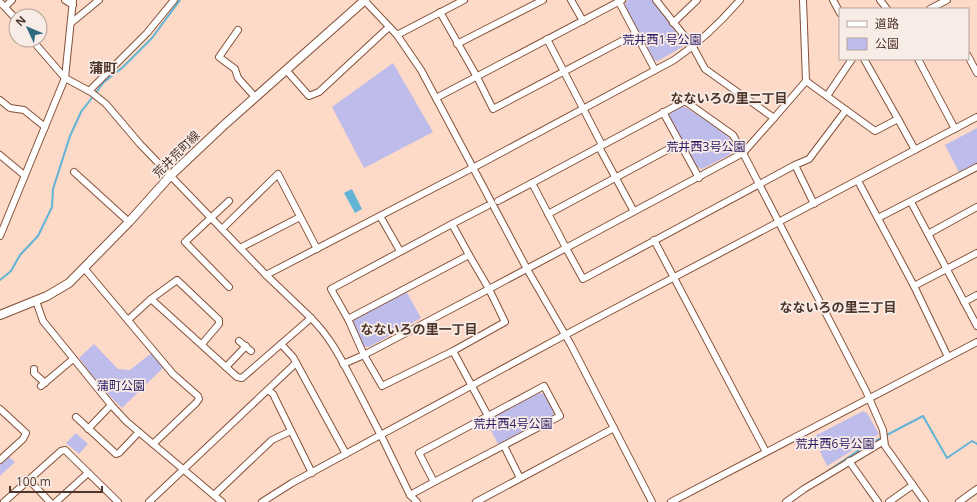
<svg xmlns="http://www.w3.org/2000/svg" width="977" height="502" viewBox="0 0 977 502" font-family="'Open Sans','Noto Sans JP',sans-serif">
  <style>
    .green { fill: #bebceb }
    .water { fill: #62b4d6 }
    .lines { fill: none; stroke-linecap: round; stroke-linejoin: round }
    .stream { stroke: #62b4d6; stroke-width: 2 }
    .minor-casing { stroke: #855239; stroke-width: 8 }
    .major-casing { stroke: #855239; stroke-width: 10 }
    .minor { stroke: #fff; stroke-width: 6 }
    .major { stroke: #fff; stroke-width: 8 }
    .labels { text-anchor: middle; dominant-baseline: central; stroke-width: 3.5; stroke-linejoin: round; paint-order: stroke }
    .park-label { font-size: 12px; fill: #2b1863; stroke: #f8ece6 }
    .street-label { font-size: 12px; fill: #4e362b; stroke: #f8ece6 }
    .neighbourhood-label { font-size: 13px; font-weight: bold; fill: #4e362b; stroke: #f8ece6 }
    .quarter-label { font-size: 14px; font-weight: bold; fill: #4e362b; stroke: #f8ece6 }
  </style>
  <rect width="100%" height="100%" fill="#fdd9c8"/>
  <g class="green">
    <path d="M628 0H654L685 41 684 46 658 61 654 60 625 7V3Z"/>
    <path d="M393 63 433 132 364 168 332 107Z"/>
    <path d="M679 106 685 107C696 114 725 131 732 141 735 145 734 149 733 153L702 169 695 166 668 116 669 111Z"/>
    <path d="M977 128V165L960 174 945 145Z"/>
    <path d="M406 291 421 318 369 347 363 346 352 323V320Z"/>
    <path d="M94 344 118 369 130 370 154 351 166 365 122 408 101 387 79 358Z"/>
    <path d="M539 393 545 394 554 413 553 417 499 446 486 421Z"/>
    <path d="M863 411 867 413 879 434 827 466 813 437Z"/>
    <path d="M76 433 88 444 79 454 66 443Z"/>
    <path d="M9 457 15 462 0 476V465Z"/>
  </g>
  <path class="water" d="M352 189 362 209 355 213 344 193Z"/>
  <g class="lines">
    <g class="stream">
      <path d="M0 280 11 271 20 255 38 236 52 207 53 189 70 136 81 112 104 82 123 67 152 38 180 0"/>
      <path d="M828 471 862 448 923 416 947 458 972 441 977 444"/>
    </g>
    <defs>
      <g id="minor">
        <path d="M65 0 73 5"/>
        <path d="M364 0 397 35 421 70 527 269 571 345 652 502"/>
        <path d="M571 0 583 21"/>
        <path d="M656 0 693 47 705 69 774 118 806 81"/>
        <path d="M803 0 806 81 846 110 809 159 795 165 814 204"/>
        <path d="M833 0 840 13"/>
        <path d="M880 0 887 9"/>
        <path d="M0 2 16 19"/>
        <path d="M619 2 655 70"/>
        <path d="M5 7 12 0"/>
        <path d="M930 9 947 0"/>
        <path d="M440 12 477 77 493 109 635 34"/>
        <path d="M71 23 99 0"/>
        <path d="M673 23 697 0"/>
        <path d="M238 30 219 57 235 69 238 78 255 97"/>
        <path d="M397 35 464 0"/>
        <path d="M547 39 602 145"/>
        <path d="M32 40 65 78 91 92 106 104 140 144 266 275 311 318 242 378 237 377 151 299"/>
        <path d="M457 44 543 0"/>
        <path d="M968 56 977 73"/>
        <path d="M864 59 898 119"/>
        <path d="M918 59 955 129"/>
        <path d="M286 70 309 96 319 92 389 27"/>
        <path d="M89 91 147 33 174 0"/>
        <path d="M827 96 852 59"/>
        <path d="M436 98 622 0"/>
        <path d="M0 100 10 108 24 110 45 127"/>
        <path d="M685 101 733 135 743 153 566 248 532 183Z"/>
        <path d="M846 110 875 131 898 119 915 150"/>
        <path d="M663 112 699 178"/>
        <path d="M774 118 743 153 866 391 883 430 885 446 925 502"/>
        <path d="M599 147 632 208"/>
        <path d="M0 155 24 175"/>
        <path d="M74 172 129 222"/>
        <path d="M858 181 914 286 948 357"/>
        <path d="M498 201 532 183"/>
        <path d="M911 202 977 326"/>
        <path d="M548 214 680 143"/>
        <path d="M380 216 400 251"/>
        <path d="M878 218 977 167"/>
        <path d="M452 224 487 206"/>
        <path d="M222 229 278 174 317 249"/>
        <path d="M928 234 977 207"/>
        <path d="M0 236 65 78 73 0"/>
        <path d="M654 240 766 452"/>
        <path d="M240 248 300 217"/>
        <path d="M84 268 173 374 198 396 199 399 196 403 153 444"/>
        <path d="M266 275 482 163 674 60C699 43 720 23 740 0"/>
        <path d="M914 286 977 253"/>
        <path d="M229 287 185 242 229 201"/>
        <path d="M36 301 43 321 112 406 127 422 222 502"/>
        <path d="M964 302 977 295"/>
        <path d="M311 318C332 339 342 361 356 387 375 423 393 459 410 495L417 502"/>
        <path d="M348 319 331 289 452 224 469 255"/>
        <path d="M128 320 151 299 177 280 219 320V324L202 344"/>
        <path d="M239 341 251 351"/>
        <path d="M281 344 293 357 346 454"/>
        <path d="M453 351 382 386 364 355 489 289 505 322 453 351 488 416 544 386 560 416 434 482 419 453 488 416"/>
        <path d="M343 364 364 355 348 319 469 255 489 289 566 248 583 279 795 165"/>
        <path d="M226 367 246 346"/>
        <path d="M34 369V373L45 383"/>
        <path d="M41 386 73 359"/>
        <path d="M268 390 273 394 312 473"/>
        <path d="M0 409 26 433 23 439 0 460"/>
        <path d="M76 417 116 454 119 453 139 432"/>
        <path d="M88 429 111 405"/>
        <path d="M504 446 520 478"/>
        <path d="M849 461 878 502"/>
        <path d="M29 480 50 502"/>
        <path d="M214 495 272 440 291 431"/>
        <path d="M410 495 434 482"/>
        <path d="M4 502 61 451 65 450 118 502"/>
        <path d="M56 502 88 473"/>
        <path d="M149 502 296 363"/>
        <path d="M262 502 292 483 565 335 977 117"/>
        <path d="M476 502 614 428"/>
        <path d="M671 502 977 342"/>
        <path d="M786 502 804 489 884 441"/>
        <path d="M889 502 913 485"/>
        <path d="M959 502 977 489"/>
      </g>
      <path id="major" d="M0 315 47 296 69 283 129 222 171 175 223 126 365 0"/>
    </defs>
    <use href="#minor" class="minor-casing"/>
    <use href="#major" class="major-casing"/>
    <use href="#minor" class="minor"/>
    <use href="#major" class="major"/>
  </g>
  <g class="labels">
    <g class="park-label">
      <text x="662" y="39">荒井西1号公園</text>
      <text x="706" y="146">荒井西3号公園</text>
      <text x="121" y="385">蒲町公園</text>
      <text x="513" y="423">荒井西4号公園</text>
      <text x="835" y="443">荒井西6号公園</text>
    </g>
    <g class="street-label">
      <text transform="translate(176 154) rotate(-45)">荒井荒町線</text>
    </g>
    <g class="neighbourhood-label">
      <text x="729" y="98">なないろの里二丁目</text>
      <text x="838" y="307">なないろの里三丁目</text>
      <text x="419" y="329">なないろの里一丁目</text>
    </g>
    <g class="quarter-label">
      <text x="103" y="67">蒲町</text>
    </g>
  </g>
  <rect x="839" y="8" width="130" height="52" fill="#f8ece6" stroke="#b4a39b"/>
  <rect x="847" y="21" width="20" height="6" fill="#ffffff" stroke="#b4a39b"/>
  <text x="875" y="28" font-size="12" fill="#4e362b">道路</text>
  <rect x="847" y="38" width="20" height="12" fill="#bebceb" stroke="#b4a39b"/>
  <text x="875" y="48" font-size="12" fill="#4e362b">公園</text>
  <g transform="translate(28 28) rotate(314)"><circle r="19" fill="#f8ece6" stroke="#b4a39b"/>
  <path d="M0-3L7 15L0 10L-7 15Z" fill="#2e6981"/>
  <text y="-6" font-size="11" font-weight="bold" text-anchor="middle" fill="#4e362b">N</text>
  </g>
  <path d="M10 486v6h92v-6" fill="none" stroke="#4e362b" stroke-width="2"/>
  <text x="16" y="486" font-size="12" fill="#4e362b" stroke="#f8ece6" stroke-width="3" paint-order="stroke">100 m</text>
</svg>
